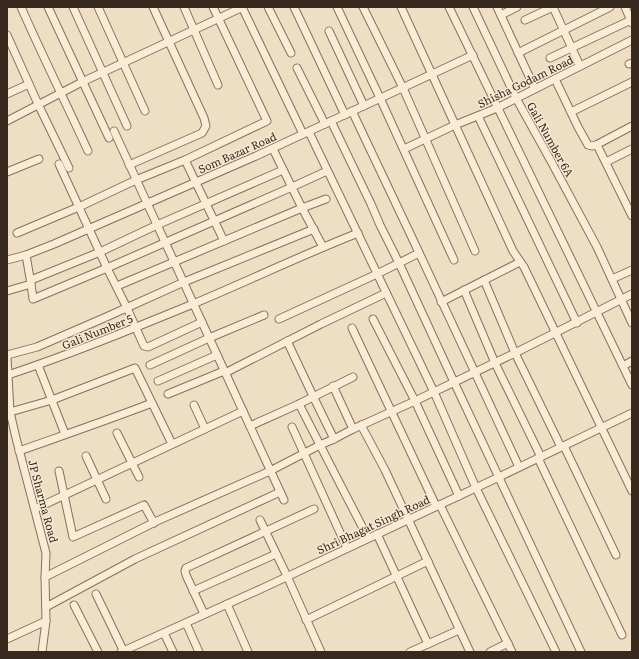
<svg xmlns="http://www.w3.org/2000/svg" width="639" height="659" viewBox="0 0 639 659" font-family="Literata,serif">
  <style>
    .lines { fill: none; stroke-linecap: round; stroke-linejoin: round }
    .minor-casing { stroke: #886f5b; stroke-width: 9 }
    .minor { stroke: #f8ecd7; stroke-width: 7 }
    .labels { text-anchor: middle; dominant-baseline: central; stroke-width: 3; stroke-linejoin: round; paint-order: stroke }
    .street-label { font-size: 11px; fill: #38291e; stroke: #f5e9d3 }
  </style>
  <rect width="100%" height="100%" fill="#eedec4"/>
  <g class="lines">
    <defs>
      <g id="minor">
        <path d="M21 7C42 55 66 103 88 151"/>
        <path d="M48 7 109 138"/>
        <path d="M73 7 127 126"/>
        <path d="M98 7 145 111"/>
        <path d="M184 7 218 85"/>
        <path d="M242 7 303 134"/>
        <path d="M268 7 291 53"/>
        <path d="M294 7 345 115"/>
        <path d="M337 7 380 98 454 260"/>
        <path d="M363 7 403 88 475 251"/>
        <path d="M401 7 513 251 524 267 632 491"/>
        <path d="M449 7 632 385"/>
        <path d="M473 7 516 98 552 163 597 247 632 323"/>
        <path d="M497 7 535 89"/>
        <path d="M553 7 580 66"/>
        <path d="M625 7 632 23"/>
        <path d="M501 15 517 7"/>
        <path d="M525 20 553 7"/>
        <path d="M329 31 364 106"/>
        <path d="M7 35 38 104 69 168"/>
        <path d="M518 53 610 7"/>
        <path d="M550 58 631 20"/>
        <path d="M629 64 632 63"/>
        <path d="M297 68 325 124"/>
        <path d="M555 79 578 127 588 145 592 146 596 145 632 126"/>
        <path d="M7 94 29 84"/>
        <path d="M352 111 415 244 519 467"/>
        <path d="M571 112 632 82"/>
        <path d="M478 116 577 323"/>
        <path d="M7 121 82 82 243 7"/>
        <path d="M331 121 371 204 380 225 399 263 454 382 581 652"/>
        <path d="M114 131 147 203 284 500"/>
        <path d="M309 132 434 392 476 488 556 652"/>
        <path d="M596 145 598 147 632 216"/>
        <path d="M273 149 302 208 323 247"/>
        <path d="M404 149 455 125 497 108 632 40"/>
        <path d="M185 160 224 241"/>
        <path d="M606 162 632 149"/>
        <path d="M59 164 107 268 127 308 144 346 148 347 202 322"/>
        <path d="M129 165 202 133 206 126 204 118 153 7"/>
        <path d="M7 172 39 159"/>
        <path d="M17 233 81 206 136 180 185 160 267 121 213 7"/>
        <path d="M26 255 31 284 33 299 107 268 292 187 327 171"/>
        <path d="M7 260 26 255 54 244 256 156 473 55"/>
        <path d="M612 279 632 270"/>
        <path d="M31 280 100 252 157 225 283 170"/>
        <path d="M484 280 515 353 561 447"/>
        <path d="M117 286 302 208 326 199"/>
        <path d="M464 290 495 363 541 457"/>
        <path d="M7 291 31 284"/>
        <path d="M441 302 520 262"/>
        <path d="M279 319 377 274 419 253"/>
        <path d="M373 319 415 401 459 496"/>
        <path d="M352 328 436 506"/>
        <path d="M287 341 313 396 334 439"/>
        <path d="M7 355 37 347 104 318 184 282 314 229"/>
        <path d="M7 357 10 412 16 438 46 553 45 577 46 621 42 652"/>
        <path d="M38 365 65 434"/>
        <path d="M150 365 209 338 264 315"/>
        <path d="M623 366 632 361"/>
        <path d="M225 373 321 324 386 293"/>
        <path d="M8 375C71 354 132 329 193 304 248 281 302 255 358 233"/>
        <path d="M158 381 217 355"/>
        <path d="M333 386 353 429"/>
        <path d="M168 394 224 371"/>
        <path d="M299 404 338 480 368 538"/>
        <path d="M194 405 205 429"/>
        <path d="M10 412 52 400 135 368 172 444"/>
        <path d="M361 425 385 470 408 519 470 652"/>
        <path d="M250 426 299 404 353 377"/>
        <path d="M292 427 347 548"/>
        <path d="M117 433 139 477"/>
        <path d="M564 446 616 555"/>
        <path d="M19 451C64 435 108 420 152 403"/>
        <path d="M86 456 106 499"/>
        <path d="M538 458 622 635"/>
        <path d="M59 471 73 537 144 505 154 523"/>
        <path d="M440 505 512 652"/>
        <path d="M35 509 243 411"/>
        <path d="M260 520 287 576 321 652"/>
        <path d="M377 534 428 644"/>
        <path d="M45 577 157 521 270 471 320 445 334 439 353 429 415 401 515 353 632 294"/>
        <path d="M193 591 276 554"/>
        <path d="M96 594 124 652"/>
        <path d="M227 604 248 652"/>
        <path d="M74 605 98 652"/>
        <path d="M46 607 135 559 280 492"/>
        <path d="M204 614 186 575 185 571 186 568 314 509"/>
        <path d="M306 620 428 561"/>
        <path d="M186 623 199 652"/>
        <path d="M164 633 173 652"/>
        <path d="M7 639 46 621"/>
        <path d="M121 652 263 588 499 477 632 413"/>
        <path d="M410 652 459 630"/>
        <path d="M490 652 508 643"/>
      </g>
    </defs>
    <use href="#minor" class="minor-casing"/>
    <use href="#minor" class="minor"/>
  </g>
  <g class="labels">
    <g class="street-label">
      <text transform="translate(525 81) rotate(-26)">Shisha Godam Road</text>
      <text transform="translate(551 139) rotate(61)">Gali Number 6A</text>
      <text transform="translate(237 152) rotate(-24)">Som Bazar Road</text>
      <text transform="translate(97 331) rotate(-22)">Gali Number 5</text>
      <text transform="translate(44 501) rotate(75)">JP Sharma Road</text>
      <text transform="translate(373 524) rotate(-25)">Shri Bhagat Singh Road</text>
    </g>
  </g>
  <rect width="639" height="659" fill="none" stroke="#38291e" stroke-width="16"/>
</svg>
